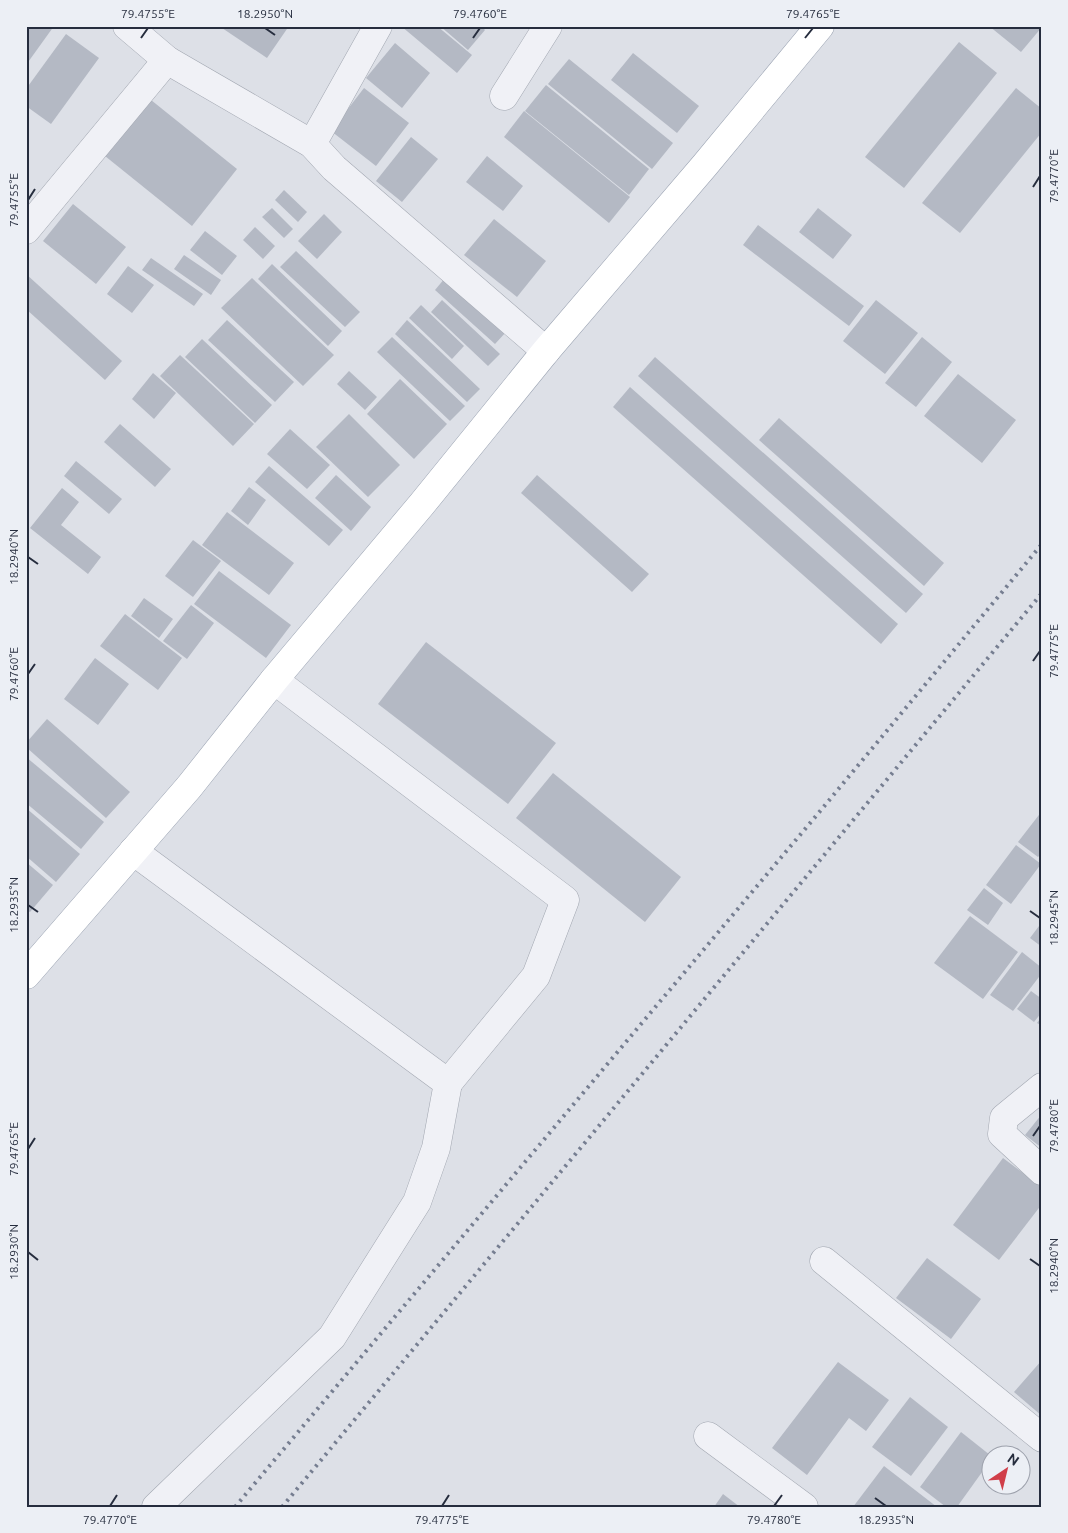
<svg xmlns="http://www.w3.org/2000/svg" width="1068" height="1533" viewBox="0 0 1068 1533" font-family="Ubuntu,sans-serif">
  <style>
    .building { fill: #b4b9c4 }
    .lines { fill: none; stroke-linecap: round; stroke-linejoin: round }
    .minor-casing { stroke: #a2a7b1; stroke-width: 29 }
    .major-casing { stroke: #9ca4b3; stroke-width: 29 }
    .minor { stroke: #f0f1f6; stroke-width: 28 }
    .major { stroke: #fff; stroke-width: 28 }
    .rail { stroke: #767e91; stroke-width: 4; stroke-dasharray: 2.5 5; stroke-linecap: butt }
    .ticks { fill: none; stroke: #262d3e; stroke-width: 2 }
    .neatline { fill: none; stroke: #262d3e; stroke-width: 2 }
    .ticks-label { font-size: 12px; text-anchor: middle; fill: #262d3e }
  </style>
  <rect width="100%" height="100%" fill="#dde0e7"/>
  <g class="building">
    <path d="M26 26H54L26 65Z"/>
    <path d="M223 26H289L267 58 222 28Z"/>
    <path d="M401 26H437L472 55 457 73Z"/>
    <path d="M440 26H481L485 30 468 50Z"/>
    <path d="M989 26H1042V27L1021 52Z"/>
    <path d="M66 34 99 58 51 124 26 106V89Z"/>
    <path d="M959 42 997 73 904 188 865 157Z"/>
    <path d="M395 43 430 73 402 108 366 78Z"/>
    <path d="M633 53 699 106 677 133 611 80Z"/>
    <path d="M569 59 673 143 652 169 548 84Z"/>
    <path d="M546 85 649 169 629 195 525 111Z"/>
    <path d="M364 88 409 123 376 166 331 131Z"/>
    <path d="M1016 88 1042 109V132L960 233 922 203Z"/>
    <path d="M151 100 237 169 192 226 105 156Z"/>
    <path d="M524 111 630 197 609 223 504 137Z"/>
    <path d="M411 137 438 159 402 202 376 181Z"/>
    <path d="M487 156 523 186 503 211 466 182Z"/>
    <path d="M284 190 307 212 298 222 275 200Z"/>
    <path d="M73 204 126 247 96 284 43 241Z"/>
    <path d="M272 208 293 229 284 238 262 217Z"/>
    <path d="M818 208 852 235 833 259 799 232Z"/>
    <path d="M324 214 342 232 317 259 298 241Z"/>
    <path d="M494 219 546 261 517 297 464 255Z"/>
    <path d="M758 225 864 306 849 326 743 245Z"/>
    <path d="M255 227 275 246 263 259 243 240Z"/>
    <path d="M205 231 237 256 222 275 190 250Z"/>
    <path d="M296 251 360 312 345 327 280 267Z"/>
    <path d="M184 255 221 280 211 295 174 269Z"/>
    <path d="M151 258 203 294 194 306 142 270Z"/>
    <path d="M272 264 342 331 328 346 258 279Z"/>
    <path d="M128 266 154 285 132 313 107 294Z"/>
    <path d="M26 274 122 361 105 380 26 309Z"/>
    <path d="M252 278 334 355 303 386 221 308Z"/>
    <path d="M445 278 506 332 495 344 435 290Z"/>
    <path d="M442 300 500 354 488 366 431 312Z"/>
    <path d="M876 300 918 333 885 374 843 341Z"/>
    <path d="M421 305 464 346 452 359 409 318Z"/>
    <path d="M227 320 294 382 275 402 208 340Z"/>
    <path d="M407 320 480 389 467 402 395 334Z"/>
    <path d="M392 337 465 406 450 421 377 352Z"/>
    <path d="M922 337 952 362 916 407 885 383Z"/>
    <path d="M202 339 272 405 255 423 185 357Z"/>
    <path d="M180 355 254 424 233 446 160 376Z"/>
    <path d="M655 357 923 594 906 613 638 376Z"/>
    <path d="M349 371 377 397 365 410 337 384Z"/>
    <path d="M153 373 176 393 154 419 132 399Z"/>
    <path d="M958 374 1016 420 982 463 924 416Z"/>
    <path d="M400 379 447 424 414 459 367 414Z"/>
    <path d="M630 387 898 624 881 644 613 407Z"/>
    <path d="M349 414 400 465 368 497 316 447Z"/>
    <path d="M779 418 944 563 924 586 759 440Z"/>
    <path d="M120 424 171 469 155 487 104 442Z"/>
    <path d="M290 429 330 465 307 489 267 454Z"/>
    <path d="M76 461 122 499 109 514 64 476Z"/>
    <path d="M269 466 343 530 329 546 255 482Z"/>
    <path d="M336 475 371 507 351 531 315 498Z"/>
    <path d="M537 475 649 574 632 592 521 493Z"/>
    <path d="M249 487 266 500 248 525 231 511Z"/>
    <path d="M62 488 79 502 61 525 101 557 88 574 30 528Z"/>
    <path d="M227 512 294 563 269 595 202 545Z"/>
    <path d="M193 540 221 561 193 597 165 576Z"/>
    <path d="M219 571 291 625 266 658 194 604Z"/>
    <path d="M144 598 173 619 159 638 131 616Z"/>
    <path d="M191 605 214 623 187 659 163 641Z"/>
    <path d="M125 614 182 658 158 690 100 646Z"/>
    <path d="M426 642 556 743 508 804 378 704Z"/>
    <path d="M95 658 129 684 98 725 64 699Z"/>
    <path d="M47 719 130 792 106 818 26 747V743Z"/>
    <path d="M26 757 104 822 81 849 26 803Z"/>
    <path d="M553 773 681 877 645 922 516 818Z"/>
    <path d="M26 808 80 854 56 882 26 856Z"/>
    <path d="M1042 811V853L1038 857 1018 842Z"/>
    <path d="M1016 845 1041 864 1011 904 986 885Z"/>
    <path d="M26 862 53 885 30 912 26 910Z"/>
    <path d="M984 888 1003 903 988 925 967 910Z"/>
    <path d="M970 916 1018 952 983 999 934 963Z"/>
    <path d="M1042 922V947L1030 938Z"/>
    <path d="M1022 952 1042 968V973L1013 1011 990 995Z"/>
    <path d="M1031 991 1042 999V1012L1034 1022 1017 1009Z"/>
    <path d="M1042 1016V1026L1037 1023Z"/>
    <path d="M1042 1114V1148L1025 1135Z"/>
    <path d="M1003 1158 1042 1187V1204L999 1260 953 1225Z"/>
    <path d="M927 1258 981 1299 951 1339 896 1298Z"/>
    <path d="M1042 1360V1416L1014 1392Z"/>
    <path d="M838 1362 889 1400 866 1431 849 1418 807 1475 772 1448Z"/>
    <path d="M910 1397 948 1427 911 1476 872 1447Z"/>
    <path d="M961 1432 990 1455V1461L957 1507H946L920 1487Z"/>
    <path d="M884 1466 937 1507H853Z"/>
    <path d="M723 1494 740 1507H714Z"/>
  </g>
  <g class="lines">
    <defs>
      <g id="minor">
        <path d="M127 26 167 60 312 144 334 168 546 351"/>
        <path d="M504 96 548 26"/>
        <path d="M312 144 378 26"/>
        <path d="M26 230 167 60"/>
        <path d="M274 680 565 900 536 976 448 1083"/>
        <path d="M133 851 448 1083 436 1148 417 1202 332 1337 156 1507"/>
        <path d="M1042 1087 1004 1118 1002 1134 1042 1171"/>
        <path d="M824 1261 1042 1438"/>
        <path d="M708 1436 804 1507"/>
      </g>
      <path id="major" d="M26 975 189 787 274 680 422 504 546 351 705 165 820 26"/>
    </defs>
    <use href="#minor" class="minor-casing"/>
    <use href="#major" class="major-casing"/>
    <use href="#minor" class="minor"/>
    <use href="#major" class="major"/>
    <g class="rail">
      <path d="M235 1507 821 810 1042 544"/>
      <path d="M282 1507 1042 593"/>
    </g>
  </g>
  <path class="ticks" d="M265 28 275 35M141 38 148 28M473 38 480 28M805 38 813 28M1033 187 1040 176M28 200 35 189M28 557 38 564M1033 661 1040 651M28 674 35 664M28 905 38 912M1030 911 1040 918M1033 1136 1040 1126M28 1149 35 1138M28 1252 38 1260M1030 1259 1040 1266M875 1498 886 1506M110 1506 117 1495M442 1506 449 1495M774 1506 782 1495"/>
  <rect width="1068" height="1533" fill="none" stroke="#eceff5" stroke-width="55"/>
  <g transform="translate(1006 1470) rotate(35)"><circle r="24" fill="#eceff5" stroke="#9da1ac"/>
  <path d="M0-4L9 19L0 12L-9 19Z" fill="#d03e49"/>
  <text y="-8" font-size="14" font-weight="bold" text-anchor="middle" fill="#262d3e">N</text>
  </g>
  <rect x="28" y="28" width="1012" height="1478" class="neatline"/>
  <g class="ticks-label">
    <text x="148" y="18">79.4755°E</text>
    <text x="265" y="18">18.2950°N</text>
    <text x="480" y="18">79.4760°E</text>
    <text x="813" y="18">79.4765°E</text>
    <text transform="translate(1054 176) rotate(-90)" y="4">79.4770°E</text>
    <text transform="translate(14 200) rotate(-90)" y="4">79.4755°E</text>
    <text transform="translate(14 557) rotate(-90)" y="4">18.2940°N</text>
    <text transform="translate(1054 651) rotate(-90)" y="4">79.4775°E</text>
    <text transform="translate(14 674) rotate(-90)" y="4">79.4760°E</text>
    <text transform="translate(14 905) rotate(-90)" y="4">18.2935°N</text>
    <text transform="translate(1054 918) rotate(-90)" y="4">18.2945°N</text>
    <text transform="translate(1054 1126) rotate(-90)" y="4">79.4780°E</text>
    <text transform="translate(14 1149) rotate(-90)" y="4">79.4765°E</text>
    <text transform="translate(14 1252) rotate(-90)" y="4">18.2930°N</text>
    <text transform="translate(1054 1266) rotate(-90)" y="4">18.2940°N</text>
    <text x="110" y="1524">79.4770°E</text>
    <text x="442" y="1524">79.4775°E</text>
    <text x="774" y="1524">79.4780°E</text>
    <text x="886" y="1524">18.2935°N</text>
  </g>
</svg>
